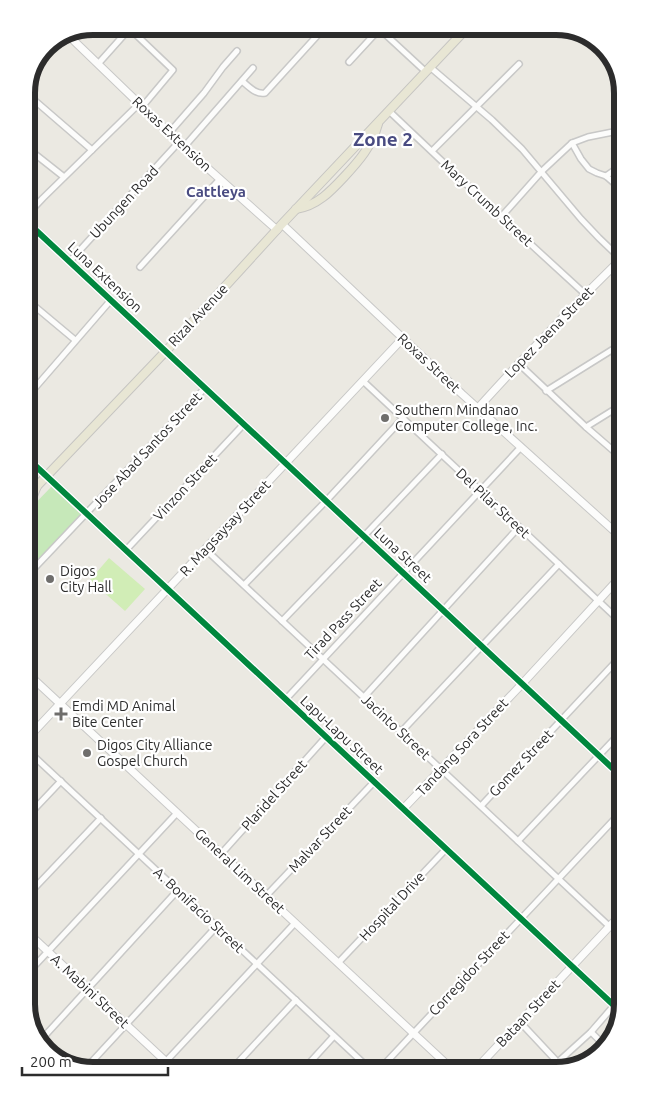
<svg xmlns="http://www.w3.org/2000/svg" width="649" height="1097" viewBox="0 0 649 1097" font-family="Ubuntu,sans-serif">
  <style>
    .green { fill: #c6e8b9 }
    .pitch { fill: #d1edb6 }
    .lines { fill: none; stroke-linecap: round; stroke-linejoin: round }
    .street-casing { stroke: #c8c8c7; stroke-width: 8 }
    .secondary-casing { stroke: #c8c8c7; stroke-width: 9 }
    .primary-casing { stroke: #c6c5c2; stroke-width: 10 }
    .street { stroke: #fcfcfb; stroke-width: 5 }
    .secondary { stroke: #fcfcfb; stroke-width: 7 }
    .primary { stroke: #e8e6d4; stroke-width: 8 }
    .cycleway-casing { stroke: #fff; stroke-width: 9 }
    .cycleway { stroke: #00873e; stroke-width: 6 }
    .poi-dot { fill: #6f6e6c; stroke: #fff; stroke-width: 2 }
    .labels { text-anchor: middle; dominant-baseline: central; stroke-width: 4.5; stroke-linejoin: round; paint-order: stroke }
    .street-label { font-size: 14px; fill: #2c2c2c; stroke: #fff }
    .poi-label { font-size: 14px; fill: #2c2c2c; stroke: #fff; text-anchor: start }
    .neighbourhood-label { font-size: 15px; font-weight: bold; fill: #494b81; stroke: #fff }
    .district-label { font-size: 19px; font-weight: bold; fill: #494b81; stroke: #fff }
    .rim { fill: none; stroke: #2c2c2c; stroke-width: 6 }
  </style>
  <rect width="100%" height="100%" fill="#ebe9e2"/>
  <path class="green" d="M52 486 82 514 26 574V513Z"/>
  <path class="pitch" d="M109 558 145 589 125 611 90 580Z"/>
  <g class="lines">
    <defs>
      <g id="street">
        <path d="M129 28 173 70 142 107"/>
        <path d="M349 62 373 36C378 32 381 31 386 35L426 72"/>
        <path d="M98 64 131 27"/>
        <path d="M430 67 492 120 522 149 581 219 599 238 622 260"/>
        <path d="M242 81C248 86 256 95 265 93L326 26"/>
        <path d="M26 93 92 150"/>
        <path d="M389 111 501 217 585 294"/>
        <path d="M169 133 204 93 223 67 237 51"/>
        <path d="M572 143 581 159 589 169 597 173 606 176 623 191"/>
        <path d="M26 147 64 177"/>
        <path d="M184 147 253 68"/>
        <path d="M432 151 519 64"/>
        <path d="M606 176 616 169 623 166"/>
        <path d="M26 216 43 198 139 104"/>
        <path d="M501 217 542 171 572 143 588 137 623 130"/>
        <path d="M70 261 179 142"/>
        <path d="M140 267 220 179"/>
        <path d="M26 299 75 340"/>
        <path d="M518 363 586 427 623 459"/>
        <path d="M363 381 623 624"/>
        <path d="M546 391 623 343"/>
        <path d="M26 396 34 389 111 300"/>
        <path d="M586 427 623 404"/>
        <path d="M205 549 609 926"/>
        <path d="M126 550 244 424"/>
        <path d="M26 577 205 388"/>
        <path d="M244 585 326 501 403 418"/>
        <path d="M282 621 364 536 442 454"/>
        <path d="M364 697 519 527"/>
        <path d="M286 699 521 447"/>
        <path d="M401 732 559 564"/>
        <path d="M26 749 372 1071"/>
        <path d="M481 806 623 654"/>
        <path d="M26 818 61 781"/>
        <path d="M518 841 623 730"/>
        <path d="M221 854 326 737"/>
        <path d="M266 896 374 782"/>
        <path d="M26 897 101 818"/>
        <path d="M338 963 446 849"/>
        <path d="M26 975 177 813"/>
        <path d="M520 1022 564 1069"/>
        <path d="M591 1032 605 1046"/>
        <path d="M40 1041 178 890"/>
        <path d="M85 1069 217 926"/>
        <path d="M157 1071 295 923"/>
        <path d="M230 1071 296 1000"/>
        <path d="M302 1071 334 1036"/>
        <path d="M378 1071 623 810"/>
        <path d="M548 1071 591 1032 623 995"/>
      </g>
      <g id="secondary">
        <path d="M69 36 184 147 277 230"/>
        <path d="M26 221 623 778"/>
        <path d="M282 224 462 394 623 539"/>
        <path d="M478 408C525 356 573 306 623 257"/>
        <path d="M26 457 621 1012"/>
        <path d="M26 672 454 1071"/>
        <path d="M26 740 403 338"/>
        <path d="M403 809 522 684 623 574"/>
        <path d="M26 931 176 1071"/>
        <path d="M474 1071 623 912"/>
      </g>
      <g id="primary">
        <path d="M296 209C317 206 331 191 344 177 359 161 372 146 378 124"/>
        <path d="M26 488 37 486"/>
        <path d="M26 504 33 496 37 486 166 351 282 224 469 26"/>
      </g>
    </defs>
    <use href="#street" class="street-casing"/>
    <use href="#secondary" class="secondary-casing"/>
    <use href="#primary" class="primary-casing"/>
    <use href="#street" class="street"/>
    <use href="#secondary" class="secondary"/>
    <use href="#primary" class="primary"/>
    <defs>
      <g id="cycleway">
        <path d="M26 221 623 778"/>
        <path d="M26 457 621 1012"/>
      </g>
    </defs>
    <use href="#cycleway" class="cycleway-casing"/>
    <use href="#cycleway" class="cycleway"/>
  </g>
  <g class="poi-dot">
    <circle cx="385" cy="418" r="5"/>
    <circle cx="50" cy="579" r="5"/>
    <path d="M58.5 706.5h5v5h5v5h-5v5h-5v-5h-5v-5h5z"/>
    <circle cx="87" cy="753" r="5"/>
  </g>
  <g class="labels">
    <g class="street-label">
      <text transform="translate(172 134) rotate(43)">Roxas Extension</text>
      <text transform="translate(124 202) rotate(-47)">Ubungen Road</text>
      <text transform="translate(487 203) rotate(43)">Mary Crumb Street</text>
      <text transform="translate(105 277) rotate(43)">Luna Extension</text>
      <text transform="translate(198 315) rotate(-47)">Rizal Avenue</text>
      <text transform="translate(549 332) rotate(-46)">Lopez Jaena Street</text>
      <text transform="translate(429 363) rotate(43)">Roxas Street</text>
      <text transform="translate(147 450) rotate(-47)">Jose Abad Santos Street</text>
      <text transform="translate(185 487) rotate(-47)">Vinzon Street</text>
      <text transform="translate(493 503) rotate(43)">Del Pilar Street</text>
      <text transform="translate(225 528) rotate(-47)">R. Magsaysay Street</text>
      <text transform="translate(403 555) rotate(43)">Luna Street</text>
      <text transform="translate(343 619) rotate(-47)">Tirad Pass Street</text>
      <text transform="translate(396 727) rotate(43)">Jacinto Street</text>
      <text transform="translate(342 735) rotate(43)">Lapu-Lapu Street</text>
      <text transform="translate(462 747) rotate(-47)">Tandang Sora Street</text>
      <text transform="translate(521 763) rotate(-47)">Gomez Street</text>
      <text transform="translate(274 795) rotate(-48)">Plaridel Street</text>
      <text transform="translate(320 839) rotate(-47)">Malvar Street</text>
      <text transform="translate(240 871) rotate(43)">General Lim Street</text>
      <text transform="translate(392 906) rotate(-47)">Hospital Drive</text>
      <text transform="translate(199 910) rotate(43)">A. Bonifacio Street</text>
      <text transform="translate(469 973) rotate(-47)">Corregidor Street</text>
      <text transform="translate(90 991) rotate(43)">A. Mabini Street</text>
      <text transform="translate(528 1013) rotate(-47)">Bataan Street</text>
    </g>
    <g class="poi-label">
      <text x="395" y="410">Southern Mindanao<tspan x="395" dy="16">Computer College, Inc.</tspan></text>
      <text x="60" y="571">Digos<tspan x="60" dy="16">City Hall</tspan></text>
      <text x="72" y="706">Emdi MD Animal<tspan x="72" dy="16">Bite Center</tspan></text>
      <text x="97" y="745">Digos City Alliance<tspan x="97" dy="16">Gospel Church</tspan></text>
    </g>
    <g class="neighbourhood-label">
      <text x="216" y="191">Cattleya</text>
    </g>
    <g class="district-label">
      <text x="383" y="139">Zone 2</text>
    </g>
  </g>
  <path d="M0 0H649V1097H0ZM93 35H556A58 58 0 0 1 614 93V1004A58 58 0 0 1 556 1062H93A58 58 0 0 1 35 1004V93A58 58 0 0 1 93 35Z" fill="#fff" fill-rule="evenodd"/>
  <path class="rim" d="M93 35H556A58 58 0 0 1 614 93V1004A58 58 0 0 1 556 1062H93A58 58 0 0 1 35 1004V93A58 58 0 0 1 93 35Z"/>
  <path d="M22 1067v8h146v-8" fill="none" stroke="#2c2c2c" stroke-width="2.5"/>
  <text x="30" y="1067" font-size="15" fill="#2c2c2c" stroke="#ffffff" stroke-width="4" paint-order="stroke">200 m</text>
</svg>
